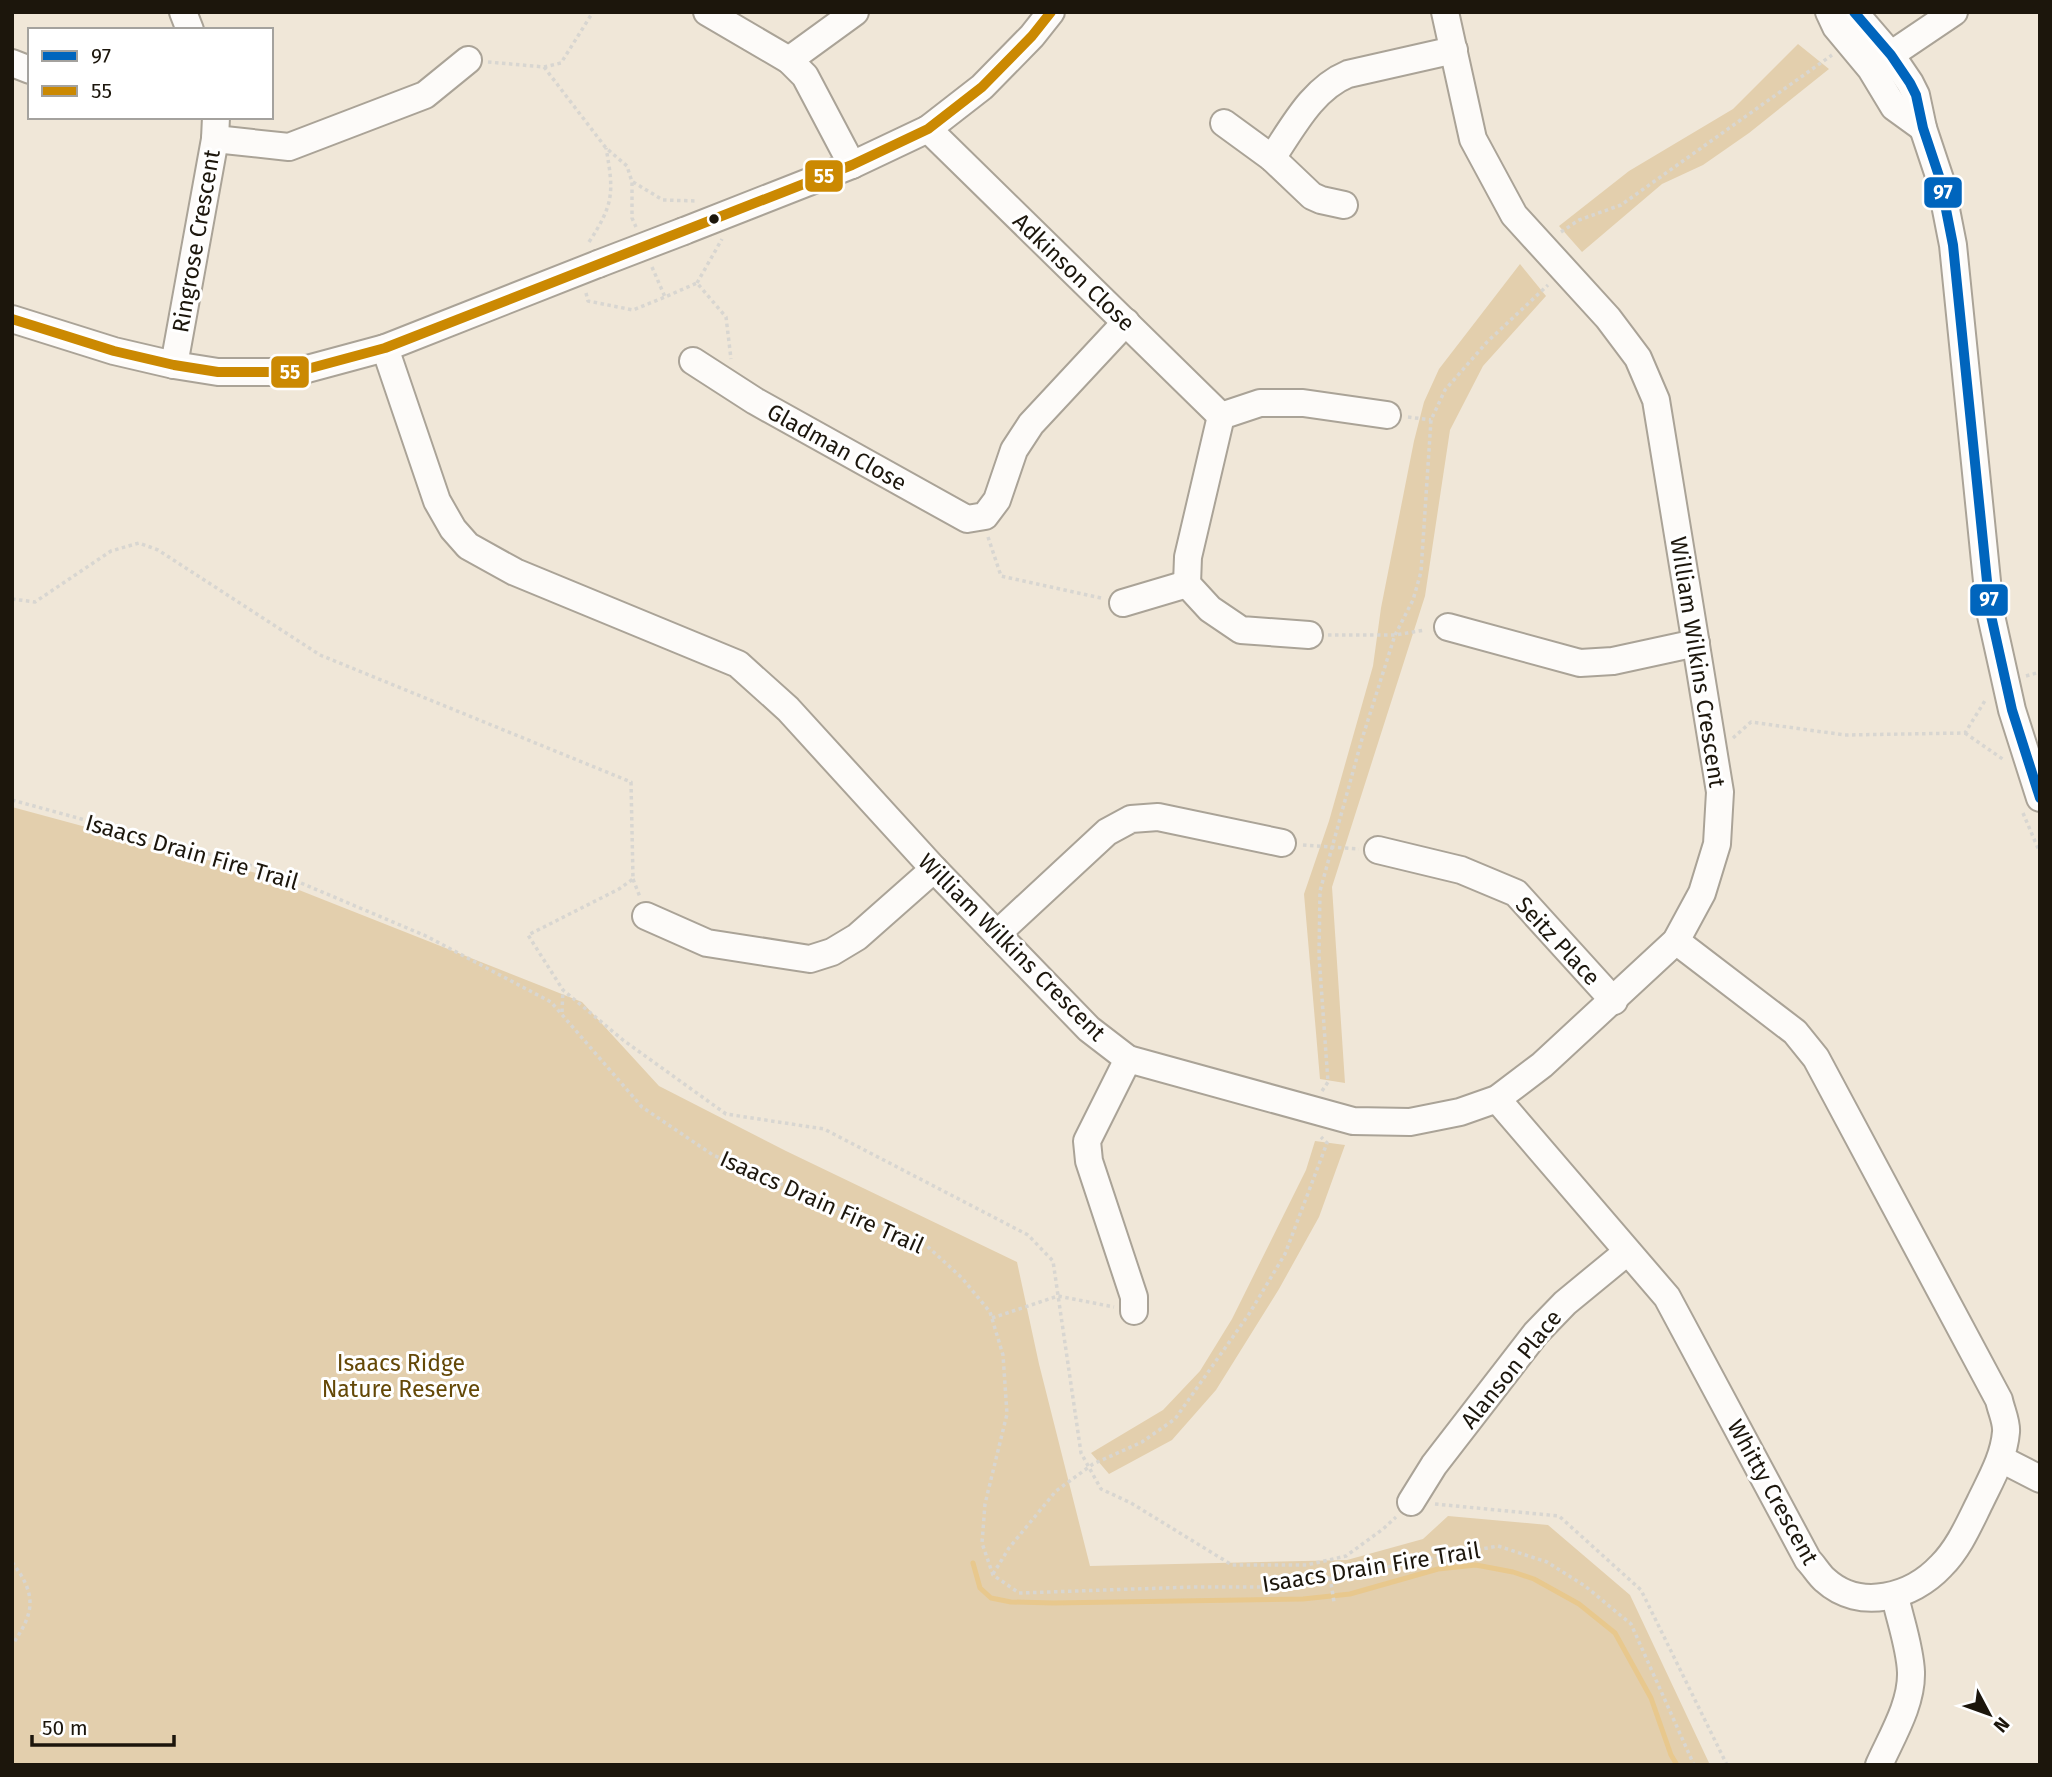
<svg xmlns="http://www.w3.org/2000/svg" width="2052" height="1777" viewBox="0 0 2052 1777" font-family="'Fira Sans',sans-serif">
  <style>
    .green { fill: #e3cfad }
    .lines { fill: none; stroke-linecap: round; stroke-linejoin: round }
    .stream { stroke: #e8c88d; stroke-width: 5 }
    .minor-casing { stroke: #aaa397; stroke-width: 30 }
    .path { stroke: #d8d6d1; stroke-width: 3.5; stroke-dasharray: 3.5 3.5; stroke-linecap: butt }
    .minor { stroke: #fdfbf9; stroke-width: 26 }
    .minor-bridge-casing { stroke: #aaa397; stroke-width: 30; stroke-linecap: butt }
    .minor-bridge { stroke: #fdfbf9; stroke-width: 26 }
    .bus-1-casing { stroke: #fff; stroke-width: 16 }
    .bus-2-casing { stroke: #fff; stroke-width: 16 }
    .bus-1 { stroke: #0065bd; stroke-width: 10 }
    .bus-2 { stroke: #cb8902; stroke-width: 10 }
    .bus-dot { fill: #1c160c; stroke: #fff; stroke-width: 2.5 }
    .labels { text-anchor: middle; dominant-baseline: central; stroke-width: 6; stroke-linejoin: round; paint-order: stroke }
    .street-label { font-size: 23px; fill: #1c160c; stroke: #fff }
    .park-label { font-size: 23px; fill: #644807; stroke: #fff }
    .line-badge { stroke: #fff; stroke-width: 2.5 }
    .badge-label { font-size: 19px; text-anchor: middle; font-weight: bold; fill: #fff }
  </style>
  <rect width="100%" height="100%" fill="#f0e7d8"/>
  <g class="green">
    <path d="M1798 44 1829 69 1749 133 1703 165 1662 184 1582 252 1559 226 1629 171 1733 109Z"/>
    <path d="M1520 264 1546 296 1483 366 1450 430 1425 596 1332 887 1345 1083 1320 1079 1304 894 1329 821 1373 666 1381 608 1414 441 1424 402 1439 369Z"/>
    <path d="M12 807 256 873 582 1002 659 1086 786 1151 1017 1262 1039 1364 1090 1566 1347 1560 1423 1539 1448 1516 1548 1525 1630 1595 1710 1765H12Z"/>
    <path d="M1315 1141 1345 1145 1319 1217 1279 1289 1216 1390 1172 1440 1109 1474 1091 1453 1163 1410 1200 1371 1232 1319 1306 1170Z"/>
  </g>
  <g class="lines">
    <path class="stream" d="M973 1563 980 1588 991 1598 1011 1602 1053 1603 1303 1599 1350 1594 1438 1569 1476 1565 1513 1572 1534 1579 1579 1604 1615 1633 1651 1698 1671 1755 1677 1765"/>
    <defs>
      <g id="minor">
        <path d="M183 12 190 30"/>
        <path d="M707 12 789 60 805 76 852 165"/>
        <path d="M1829 12 1836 27 1871 69 1894 107 1923 128"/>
        <path d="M1854 12 1891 55 1910 83 1916 95 1923 128 1940 179 1953 245 1990 611 2012 710 2040 798"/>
        <path d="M789 60 855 12"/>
        <path d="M12 63 30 70"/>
        <path d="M1877 64 1954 12"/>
        <path d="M1224 123 1272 158 1312 196 1321 200 1344 205"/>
        <path d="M928 129 1221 416"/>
        <path d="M215 139 289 147 425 95 468 60"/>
        <path d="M1272 158C1293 127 1312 89 1348 74L1454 50"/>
        <path d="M684 231 852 165 928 129 982 87 1032 36 1051 12"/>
        <path d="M12 319 114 351 174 365 218 372H296L385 348 598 264"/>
        <path d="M385 348 437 501 453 529 468 546 515 572 738 664 788 709 934 869 1089 1029 1128 1059 1353 1121 1410 1122 1460 1112 1497 1099 1542 1065 1676 941 1702 893 1717 844 1720 792 1656 400 1638 358 1608 318 1514 215 1473 139 1445 12"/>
        <path d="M693 361 755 401 967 519 985 516 997 500 1014 450 1031 424 1126 322"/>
        <path d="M174 365 215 139 216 117"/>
        <path d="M1123 603 1187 584"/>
        <path d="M1448 627 1580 663 1613 661 1696 643"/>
        <path d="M1309 635 1241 630 1210 609 1187 584 1188 557 1221 416 1260 403H1303L1387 415"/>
        <path d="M1378 850 1461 870 1516 893 1614 1001"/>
        <path d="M646 916 707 943 810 959 832 952 857 937 934 869"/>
        <path d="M997 934 1107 832 1131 819 1158 817 1282 843"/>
        <path d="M1128 1059 1087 1141 1089 1161 1134 1297V1311"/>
        <path d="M1497 1099 1667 1297 1808 1560C1814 1566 1819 1575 1825 1580 1860 1612 1912 1597 1941 1566 1959 1548 1969 1524 1980 1502 1991 1479 2004 1457 2006 1432 2007 1422 2001 1410 1999 1400L1816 1058 1795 1032 1676 941"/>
        <path d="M2001 1459 2040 1479"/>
        <path d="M1411 1502 1434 1465 1536 1333 1565 1303 1627 1252"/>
        <path d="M1879 1765C1892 1736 1912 1704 1911 1672 1910 1647 1900 1620 1895 1596"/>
      </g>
    </defs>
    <use href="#minor" class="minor-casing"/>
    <g class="path">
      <path d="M488 62 544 67 561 63 593 12"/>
      <path d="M544 67 606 148 627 166 632 182V218L636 227"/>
      <path d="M633 182 663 200 697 201"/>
      <path d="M1561 232 1579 220 1621 205 1832 55"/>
      <path d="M589 242C614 204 614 192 606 148"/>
      <path d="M652 267 665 297 697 283 726 317 731 359"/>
      <path d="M697 283 722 239"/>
      <path d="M586 293 588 301 633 310 665 297"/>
      <path d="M1408 417 1431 420"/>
      <path d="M988 537 1001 576 1101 598"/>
      <path d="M12 599 35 602 111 551 139 543 158 550 320 655 631 782 633 879 619 889 528 935 563 990 623 1040 726 1114 824 1129 1028 1235 1053 1261 1081 1453 1101 1489 1131 1503 1232 1565H1307L1346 1556 1383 1529 1396 1517"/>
      <path d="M1328 635H1395L1425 630"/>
      <path d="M2026 676 2040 672"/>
      <path d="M1965 733 2004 760"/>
      <path d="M1733 738 1751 722 1845 735 1965 733 1986 699"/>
      <path d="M12 800 275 872 426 936 551 1002 642 1107 713 1155 927 1246 962 1278 990 1312 1003 1355 1007 1414 985 1504 982 1543 993 1575 1019 1593 1192 1587H1281L1498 1546 1547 1562 1585 1586 1631 1624 1694 1765"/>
      <path d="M2023 813 2040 853"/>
      <path d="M1303 845 1359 849"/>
      <path d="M633 879 640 897"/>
      <path d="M562 1012 563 990"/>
      <path d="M1322 1091 1328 1082 1319 956 1320 891 1362 739 1395 635 1413 600 1421 572 1431 420 1445 390 1487 342 1548 285"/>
      <path d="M992 1318 1058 1296 1114 1307"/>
      <path d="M1435 1504 1559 1516 1641 1590 1727 1765"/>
      <path d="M12 1562C37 1595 35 1612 12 1645"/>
      <path d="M993 1574 1009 1548 1056 1491 1093 1464 1142 1442 1175 1419 1249 1314 1285 1254 1327 1143 1321 1137"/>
      <path d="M1330 1577 1334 1602"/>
    </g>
    <use href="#minor" class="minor"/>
    <defs>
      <path id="minor-bridge" d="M598 264 684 231"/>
    </defs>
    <use href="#minor-bridge" class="minor-bridge-casing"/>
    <use href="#minor-bridge" class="minor-bridge"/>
    <defs>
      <path id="bus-1" d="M1854 12 1891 55 1910 83 1916 95 1923 128 1940 179 1953 245 1990 611 2012 710 2040 798"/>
      <path id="bus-2" d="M12 319 114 351 174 365 218 372H296L385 348 852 165 928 129 982 87 1032 36 1051 12"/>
    </defs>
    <use href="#bus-1" class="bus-1-casing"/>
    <use href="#bus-2" class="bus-2-casing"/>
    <use href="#bus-1" class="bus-1"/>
    <use href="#bus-2" class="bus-2"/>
  </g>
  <circle class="bus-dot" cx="714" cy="219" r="6"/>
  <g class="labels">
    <g class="street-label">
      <text transform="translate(196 241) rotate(-80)">Ringrose Crescent</text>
      <text transform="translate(1074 272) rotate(44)">Adkinson Close</text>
      <text transform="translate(837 447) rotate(29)">Gladman Close</text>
      <text transform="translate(1698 662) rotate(81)">William Wilkins Crescent</text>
      <text transform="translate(192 852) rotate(16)">Isaacs Drain Fire Trail</text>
      <text transform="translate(1558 941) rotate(47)">Seitz Place</text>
      <text transform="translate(1012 947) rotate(45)">William Wilkins Crescent</text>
      <text transform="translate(822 1202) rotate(24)">Isaacs Drain Fire Trail</text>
      <text transform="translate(1511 1369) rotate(-51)">Alanson Place</text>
      <text transform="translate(1773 1492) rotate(61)">Whitty Crescent</text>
      <text transform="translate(1371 1567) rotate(-9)">Isaacs Drain Fire Trail</text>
    </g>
    <g class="park-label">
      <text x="401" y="1363">Isaacs Ridge<tspan x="401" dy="26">Nature Reserve</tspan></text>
    </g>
  </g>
  <g class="line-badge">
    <rect x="804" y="159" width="40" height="34" rx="7" fill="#cb8902"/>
    <rect x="1923" y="176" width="40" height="33" rx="7" fill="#0065bd"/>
    <rect x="270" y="355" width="40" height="34" rx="7" fill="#cb8902"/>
    <rect x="1969" y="583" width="40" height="34" rx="7" fill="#0065bd"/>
  </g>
  <g class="badge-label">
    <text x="824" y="183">55</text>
    <text x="1943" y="199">97</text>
    <text x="290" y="379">55</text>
    <text x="1989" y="606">97</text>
  </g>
  <rect width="2052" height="1777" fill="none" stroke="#1c160c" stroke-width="28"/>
  <rect x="28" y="28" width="245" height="91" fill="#ffffff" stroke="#a4a29e" stroke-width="2"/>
  <rect x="42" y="51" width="35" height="10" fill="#0065bd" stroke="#a4a29e" stroke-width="2"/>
  <text x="91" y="63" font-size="21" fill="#1c160c">97</text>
  <rect x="42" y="86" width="35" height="10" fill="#cb8902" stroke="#a4a29e" stroke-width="2"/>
  <text x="91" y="98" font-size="21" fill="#1c160c">55</text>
  <g transform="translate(1989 1714) rotate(131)" stroke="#ffffff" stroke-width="5" paint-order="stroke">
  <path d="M0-5L12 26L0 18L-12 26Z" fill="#1c160c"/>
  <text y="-10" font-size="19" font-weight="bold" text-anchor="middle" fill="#1c160c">N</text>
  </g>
  <path d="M32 1735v10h142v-10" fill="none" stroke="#1c160c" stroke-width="3.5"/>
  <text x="42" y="1735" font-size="21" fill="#1c160c" stroke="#ffffff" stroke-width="5" paint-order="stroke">50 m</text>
</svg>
